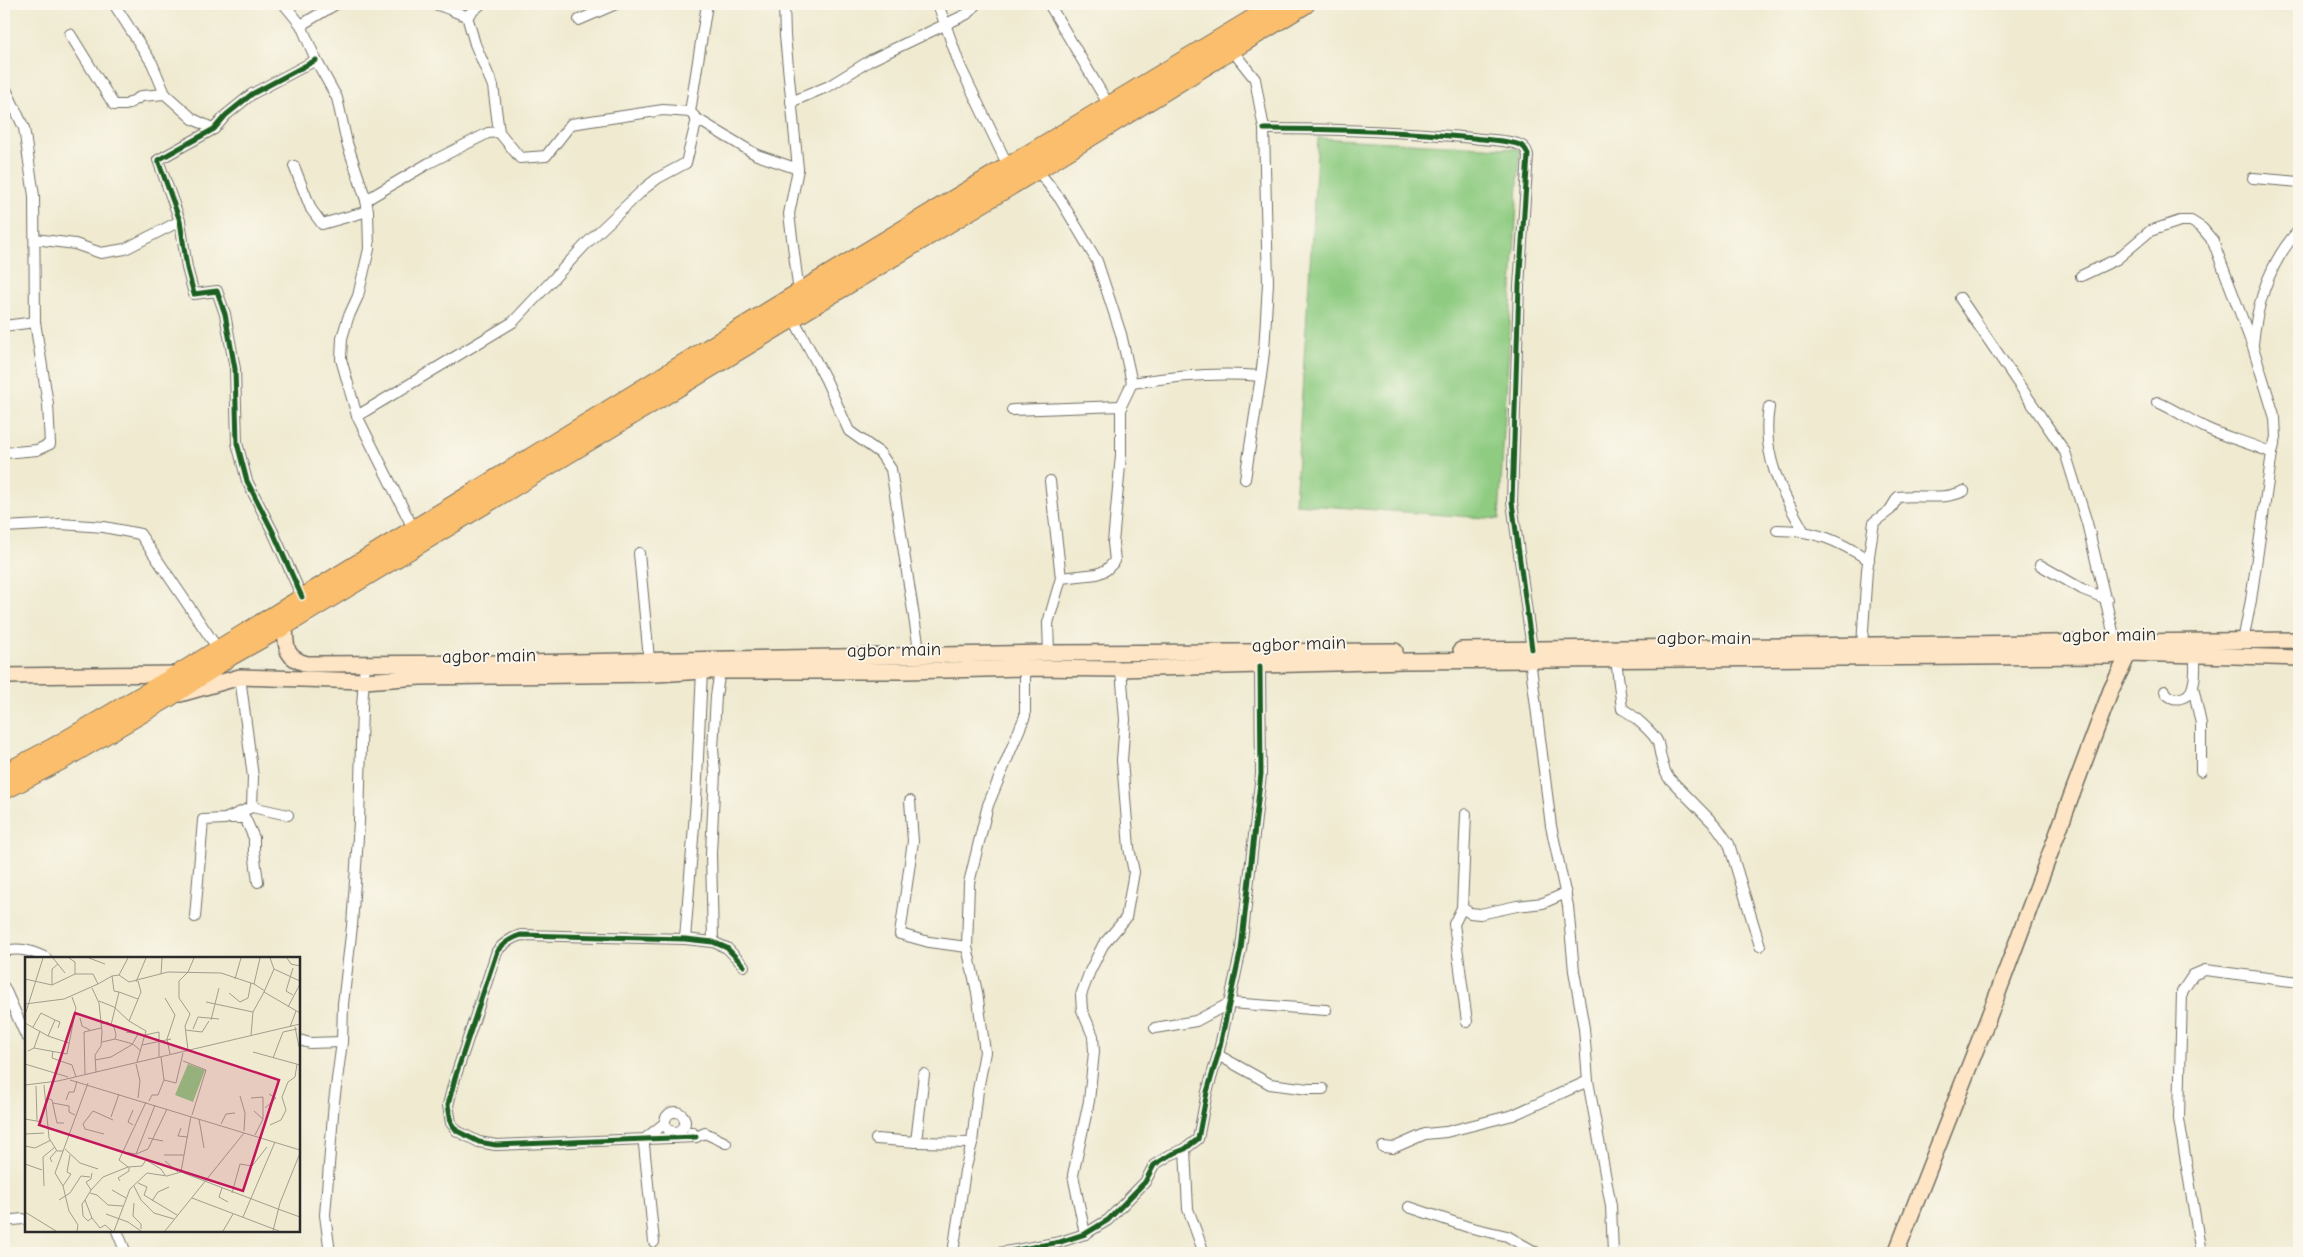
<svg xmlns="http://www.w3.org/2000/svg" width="2303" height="1257" viewBox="0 0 2303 1257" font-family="'Comic Neue',sans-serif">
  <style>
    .green { fill: #8fcc82; stroke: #5d7c56 }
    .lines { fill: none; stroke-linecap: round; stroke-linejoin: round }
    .street-casing { stroke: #706e65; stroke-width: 12 }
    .secondary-casing { stroke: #706e65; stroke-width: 18 }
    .highway-casing { stroke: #706e65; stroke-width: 21 }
    .street { stroke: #fff; stroke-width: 10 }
    .secondary { stroke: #fde5c5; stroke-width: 15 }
    .highway { stroke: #fabe6d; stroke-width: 19 }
    .cycleway-casing { stroke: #fbf7ec; stroke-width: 8 }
    .cycleway { stroke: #1b5e20; stroke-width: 5 }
    .labels { text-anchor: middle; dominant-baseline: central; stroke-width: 4; stroke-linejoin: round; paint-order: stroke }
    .street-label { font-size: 19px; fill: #2b2b2b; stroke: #fbf7ec }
    .inset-road { fill: none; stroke: #a19e8e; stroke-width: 1 }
    .view { fill: #c2185b; fill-opacity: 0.15; stroke: #c2185b; stroke-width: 2.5 }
    .inset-edge { fill: none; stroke: #2b2b2b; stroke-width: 2.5 }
  </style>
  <rect width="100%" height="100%" fill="#fbf7ec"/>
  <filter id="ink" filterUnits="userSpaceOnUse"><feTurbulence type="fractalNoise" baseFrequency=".02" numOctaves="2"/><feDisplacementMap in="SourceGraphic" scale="10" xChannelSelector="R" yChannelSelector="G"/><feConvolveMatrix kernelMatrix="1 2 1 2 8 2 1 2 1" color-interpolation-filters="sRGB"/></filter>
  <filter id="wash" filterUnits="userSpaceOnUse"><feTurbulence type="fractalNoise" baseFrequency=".0096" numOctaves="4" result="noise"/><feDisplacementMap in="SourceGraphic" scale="20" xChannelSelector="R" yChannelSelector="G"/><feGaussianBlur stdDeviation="1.12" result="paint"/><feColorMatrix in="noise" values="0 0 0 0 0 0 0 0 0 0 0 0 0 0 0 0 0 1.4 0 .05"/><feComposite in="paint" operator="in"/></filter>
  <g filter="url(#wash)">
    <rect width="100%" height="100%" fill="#efead0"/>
    <path class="green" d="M1318 138 1520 149 1499 519 1295 504Z"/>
  </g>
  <g filter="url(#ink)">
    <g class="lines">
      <defs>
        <g id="street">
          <path d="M114 4 152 63 165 94"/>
          <path d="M284 4 301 25 316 60 337 98 347 143 366 200 368 211 369 249 358 296 348 318 342 338 341 359 357 416 414 530"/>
          <path d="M784 4 785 36 798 169 789 214 799 293"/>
          <path d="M938 4 960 66 1009 168"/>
          <path d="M1049 4 1110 107"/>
          <path d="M467 16 481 4"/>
          <path d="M579 20 616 4"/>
          <path d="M301 25 336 4"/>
          <path d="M70 34 114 105H126L142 96 165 94 193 119 214 129"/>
          <path d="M4 85 24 128 34 196 35 322 48 404 50 444 37 450 4 453"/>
          <path d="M791 102 829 86 871 60 967 14 976 4"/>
          <path d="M690 112 707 4"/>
          <path d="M1264 129C1335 129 1403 131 1473 138 1486 140 1512 140 1522 146 1526 148 1527 152 1528 155L1519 286 1512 502 1532 649"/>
          <path d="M499 132 520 158 546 156 571 124 663 110 690 112 697 119"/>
          <path d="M294 166 311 209 322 224 368 211"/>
          <path d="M1035 167 1060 199 1097 261 1121 334 1132 383 1121 406V455L1113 543 1115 561 1106 570 1097 574 1061 578 1048 623 1049 653"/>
          <path d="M2253 178 2299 182"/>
          <path d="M366 200 429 163 488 133 499 132 493 86 475 44 467 16C455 13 446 6 434 4"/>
          <path d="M35 239 75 244 101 253 125 249 180 221"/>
          <path d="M2081 276 2117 259 2150 231 2180 221H2191L2202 228 2213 241 2253 347 2275 418 2276 437 2272 453"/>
          <path d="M1960 298 2065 452 2087 523 2115 640"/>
          <path d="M792 316 826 380 849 431 880 453 891 469 920 656"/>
          <path d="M4 326 35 322"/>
          <path d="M2253 344C2257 302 2270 261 2299 230"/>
          <path d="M1132 383C1175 376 1217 372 1261 376L1264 352 1268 283 1264 129 1255 79 1231 49"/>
          <path d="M2157 402C2174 409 2189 420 2206 428 2227 438 2250 443 2272 453L2251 600 2243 641"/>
          <path d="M1769 407C1761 454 1781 491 1803 530"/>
          <path d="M1012 410 1121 406"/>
          <path d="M357 416 513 322 587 243 645 188 658 178 686 163 697 119 757 155 798 169"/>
          <path d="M1245 479 1261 376"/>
          <path d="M1050 481 1061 578"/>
          <path d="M4 527 61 524 104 527 140 534 218 649"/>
          <path d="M1777 530C1815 530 1837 540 1869 560"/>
          <path d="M639 553 649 659"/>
          <path d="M2040 565 2082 589 2107 599"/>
          <path d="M302 597 273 532 247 481 237 443 235 369 225 314 217 291 194 294 187 268 180 221 158 160 214 129 226 115 252 94 316 60"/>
          <path d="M1862 645 1867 570 1874 522 1890 510 1898 497C1921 494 1942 501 1964 491"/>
          <path d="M1530 659 1551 826 1568 906 1574 971 1584 1028 1588 1081 1611 1206 1613 1253"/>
          <path d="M1616 659 1622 709C1630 712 1655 734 1658 743 1661 756 1661 765 1668 777L1717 827 1729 844 1760 946"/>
          <path d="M2193 687 2201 724V771"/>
          <path d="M2165 691C2171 704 2190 699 2193 686 2196 677 2195 665 2195 656"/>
          <path d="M910 801 913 841 900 934 929 942 967 947"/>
          <path d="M252 807 288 815"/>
          <path d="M1466 814 1462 908 1470 913 1480 914 1517 906 1543 903 1566 893"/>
          <path d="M231 818H245L254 838V851L258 882"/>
          <path d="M1462 908 1454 924 1467 1022"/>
          <path d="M195 917 203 820 225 819 252 807 253 777 240 677"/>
          <path d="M685 939 696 800 702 671"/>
          <path d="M713 942 711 853 715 772 713 749 716 696 720 671"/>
          <path d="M4 951C20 947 32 951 46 958"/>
          <path d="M4 987 26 1036"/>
          <path d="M1155 1028 1196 1021 1230 1003 1326 1010"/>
          <path d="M299 1040 310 1043 342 1042"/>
          <path d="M1218 1055 1270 1084 1308 1089H1323"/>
          <circle cx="675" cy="1122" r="10"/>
          <path d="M692 1132 696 1137 705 1133 726 1143"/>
          <path d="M696 1137 496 1145 479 1142 457 1131 451 1123 448 1105 455 1078 497 951C504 943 511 938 521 935L685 939 713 942 727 948 744 966"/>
          <path d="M876 1139 916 1142 972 1143"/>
          <path d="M916 1142 924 1074"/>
          <path d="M1383 1147 1393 1148 1425 1134 1446 1132 1513 1115 1588 1081"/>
          <path d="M1185 1149 1188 1209 1204 1253"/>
          <path d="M1409 1207 1468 1227 1507 1236 1537 1253"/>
          <path d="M4 1221 23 1219"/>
          <path d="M117 1231 126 1253"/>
          <path d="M1085 1234 1073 1175 1089 1101 1094 1052 1093 1036 1082 1010 1081 995 1090 971 1103 945 1126 918 1134 872 1129 848 1122 760 1125 720 1121 669"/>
          <path d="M654 1242 644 1145 646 1138 665 1123"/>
          <path d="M330 1253 325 1215 334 1102 342 1042 343 1004 352 926 359 822 362 707 365 663"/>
          <path d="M953 1253 965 1171 972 1143 978 1090 985 1052 977 992 967 947 969 883 988 805 1025 716V668"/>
          <path d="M999 1253 1060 1242 1085 1234 1108 1220 1145 1182 1154 1165 1170 1155 1185 1149 1198 1139 1207 1092 1218 1055 1241 949 1261 774 1260 666"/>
          <path d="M2201 1253 2179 1119 2182 992 2193 975 2205 970 2299 982"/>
        </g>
        <g id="secondary">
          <path d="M285 625C286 646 284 658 307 664L522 663 1049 653 1395 651"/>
          <path d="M1461 650 2299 640"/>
          <path d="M4 676 179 674"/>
          <path d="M180 694 240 677 364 681 420 677 657 674 702 671H906L1025 668 1121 669 1405 661 2108 656 2129 653 2299 658"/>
          <path d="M1896 1253 1996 998 2111 690 2129 653"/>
        </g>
        <g id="highway">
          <path d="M4 774 53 748 179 674 799 293 1278 4"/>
          <path d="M4 790 65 758 169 697 230 656 285 625 1036 170 1305 4"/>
        </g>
      </defs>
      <use href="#street" class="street-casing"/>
      <use href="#secondary" class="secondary-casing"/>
      <use href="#highway" class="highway-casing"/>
      <use href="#street" class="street"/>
      <use href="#secondary" class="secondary"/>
      <use href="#highway" class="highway"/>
      <defs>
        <g id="cycleway">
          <path d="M1264 129C1335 129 1403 131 1473 138 1486 140 1512 140 1522 146 1526 148 1527 152 1528 155L1519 286 1512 502 1532 649"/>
          <path d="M302 597 273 532 247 481 237 443 235 369 225 314 217 291 194 294 187 268 180 221 158 160 214 129 226 115 252 94 316 60"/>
          <path d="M696 1137 496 1145 479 1142 457 1131 451 1123 448 1105 455 1078 497 951C504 943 511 938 521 935L685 939 713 942 727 948 744 966"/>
          <path d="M999 1253 1060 1242 1085 1234 1108 1220 1145 1182 1154 1165 1170 1155 1185 1149 1198 1139 1207 1092 1218 1055 1241 949 1261 774 1260 666"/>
        </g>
      </defs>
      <use href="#cycleway" class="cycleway-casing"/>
      <use href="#cycleway" class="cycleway"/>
    </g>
  </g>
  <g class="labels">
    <g class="street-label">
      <text transform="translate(2109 635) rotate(-1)">agbor main</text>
      <text x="1704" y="638">agbor main</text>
      <text transform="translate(1299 644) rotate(-2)">agbor main</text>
      <text transform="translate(894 650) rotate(-1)">agbor main</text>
      <text transform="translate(489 656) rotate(-1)">agbor main</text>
    </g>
  </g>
  <g transform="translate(25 957)">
    <rect width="275" height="275" fill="#efead0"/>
    <path d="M163 107 180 113 168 145 150 138Z" fill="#8fcc82"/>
    <path class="inset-road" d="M28 1 40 16M44 1 50 5V17M64 1 80 7M262 1 266 7 275 9M249 12 275 24M136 17 137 1M94 18 103 1M87 19 94 18 104 25 143 15 196 16 229 27 240 34M0 22 27 28 50 17H68L73 27 39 42 0 47M210 22 216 1M111 25 121 1M73 27 87 19 89 34 94 35 86 68M229 27 235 1M27 28V12L33 7M67 31 74 46 77 75 76 89 70 98 71 115M94 35 113 42M239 35 249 12 245 1M204 36 215 45 223 41 226 26M268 38 261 34 268 11M140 41 150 58 142 82 145 97M74 44 89 50 104 64M181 45 228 55M263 50 275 27M0 58 18 1M55 61 57 69 65 73M186 63 194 31M0 66 23 79 30 63 35 65 33 71M76 67 82 65 89 70 91 78 90 82 77 85M8 70 16 56 30 63M265 70 271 54M270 70 274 90M168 72 173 60 194 62M160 73 177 75 184 64M101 75 113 77 108 86M120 78 134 75V100M226 78 228 55 239 35 275 56M23 79 44 86M90 82 108 87M117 88 146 82M9 91 42 97 51 51 47 40M163 93 160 69 165 57 154 41V24L163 15 169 1M3 94 9 91 15 74M28 94 27 101 47 108 51 120M228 95 275 108M248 101 258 75 272 72M70 103 86 100 108 87 116 94M158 104 181 113 167 158M112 105 121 74 104 64 116 35 113 24M0 107 43 120M111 107 115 124 113 141M60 117 59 75 76 71M45 123 275 193M139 123 151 126 158 96M0 128 33 124 275 67M19 128 24 181 32 194H38M11 129 12 164M215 139 220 156 219 174M22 141 27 143 32 166H39M226 141 238 140V162M41 143 44 135H49L52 124M124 144 127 138H133L139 123 136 100M28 146 44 149V155L50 158M240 151 251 141 244 137M108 153 103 165 108 168M229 154 238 162 230 178M86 160 94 137M0 162 17 165M174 162 179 191M196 167 201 157 210 156M245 168 256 163 261 153 257 140 263 125 270 120 272 107M156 171 153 179 163 180M0 177 19 176M79 177 60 172 58 167 68 154 88 163M123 181 138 184M0 189 10 191 26 183M40 192 55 206 73 212M98 195 111 197 123 192 142 152M111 197 130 148M139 198H159M140 204 153 215M27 205 25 201 32 193M0 207 17 213M103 210 94 203 121 145M156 215 166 159M95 224 93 221 104 214V210M113 226 122 230 119 238 152 258M19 229 18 200 30 190M38 229 46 217 42 215 45 198M109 229 116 243 129 256 149 262M197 231 194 240 203 245M66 233 61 225 66 222 67 216M87 233 101 241M65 236 72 238 83 248 98 249M207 236 215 207 227 209 242 190M167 241 254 274M34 243 45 236 56 219 65 220M60 243 57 247 58 259 63 264 67 261M127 244 133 235 144 230M109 246 108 259 116 267V272M253 252 275 260M0 255 31 274M81 257 103 265 116 274M218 260 250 185M52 274 53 268 44 254 38 229 30 216 63 126M87 274 80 268 75 271 67 261 60 243 66 233 78 220 103 210 117 209 121 203 136 212 140 218M89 274 105 232 122 216 142 219 156 215 253 252M140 274 219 176M198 274 208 257M248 274 255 246 275 196"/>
    <path class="view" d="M50 56 254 123 218 234 14 168Z"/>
    <rect width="275" height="275" class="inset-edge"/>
  </g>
  <rect width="2303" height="1257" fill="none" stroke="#fbf7ec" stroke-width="20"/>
</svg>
